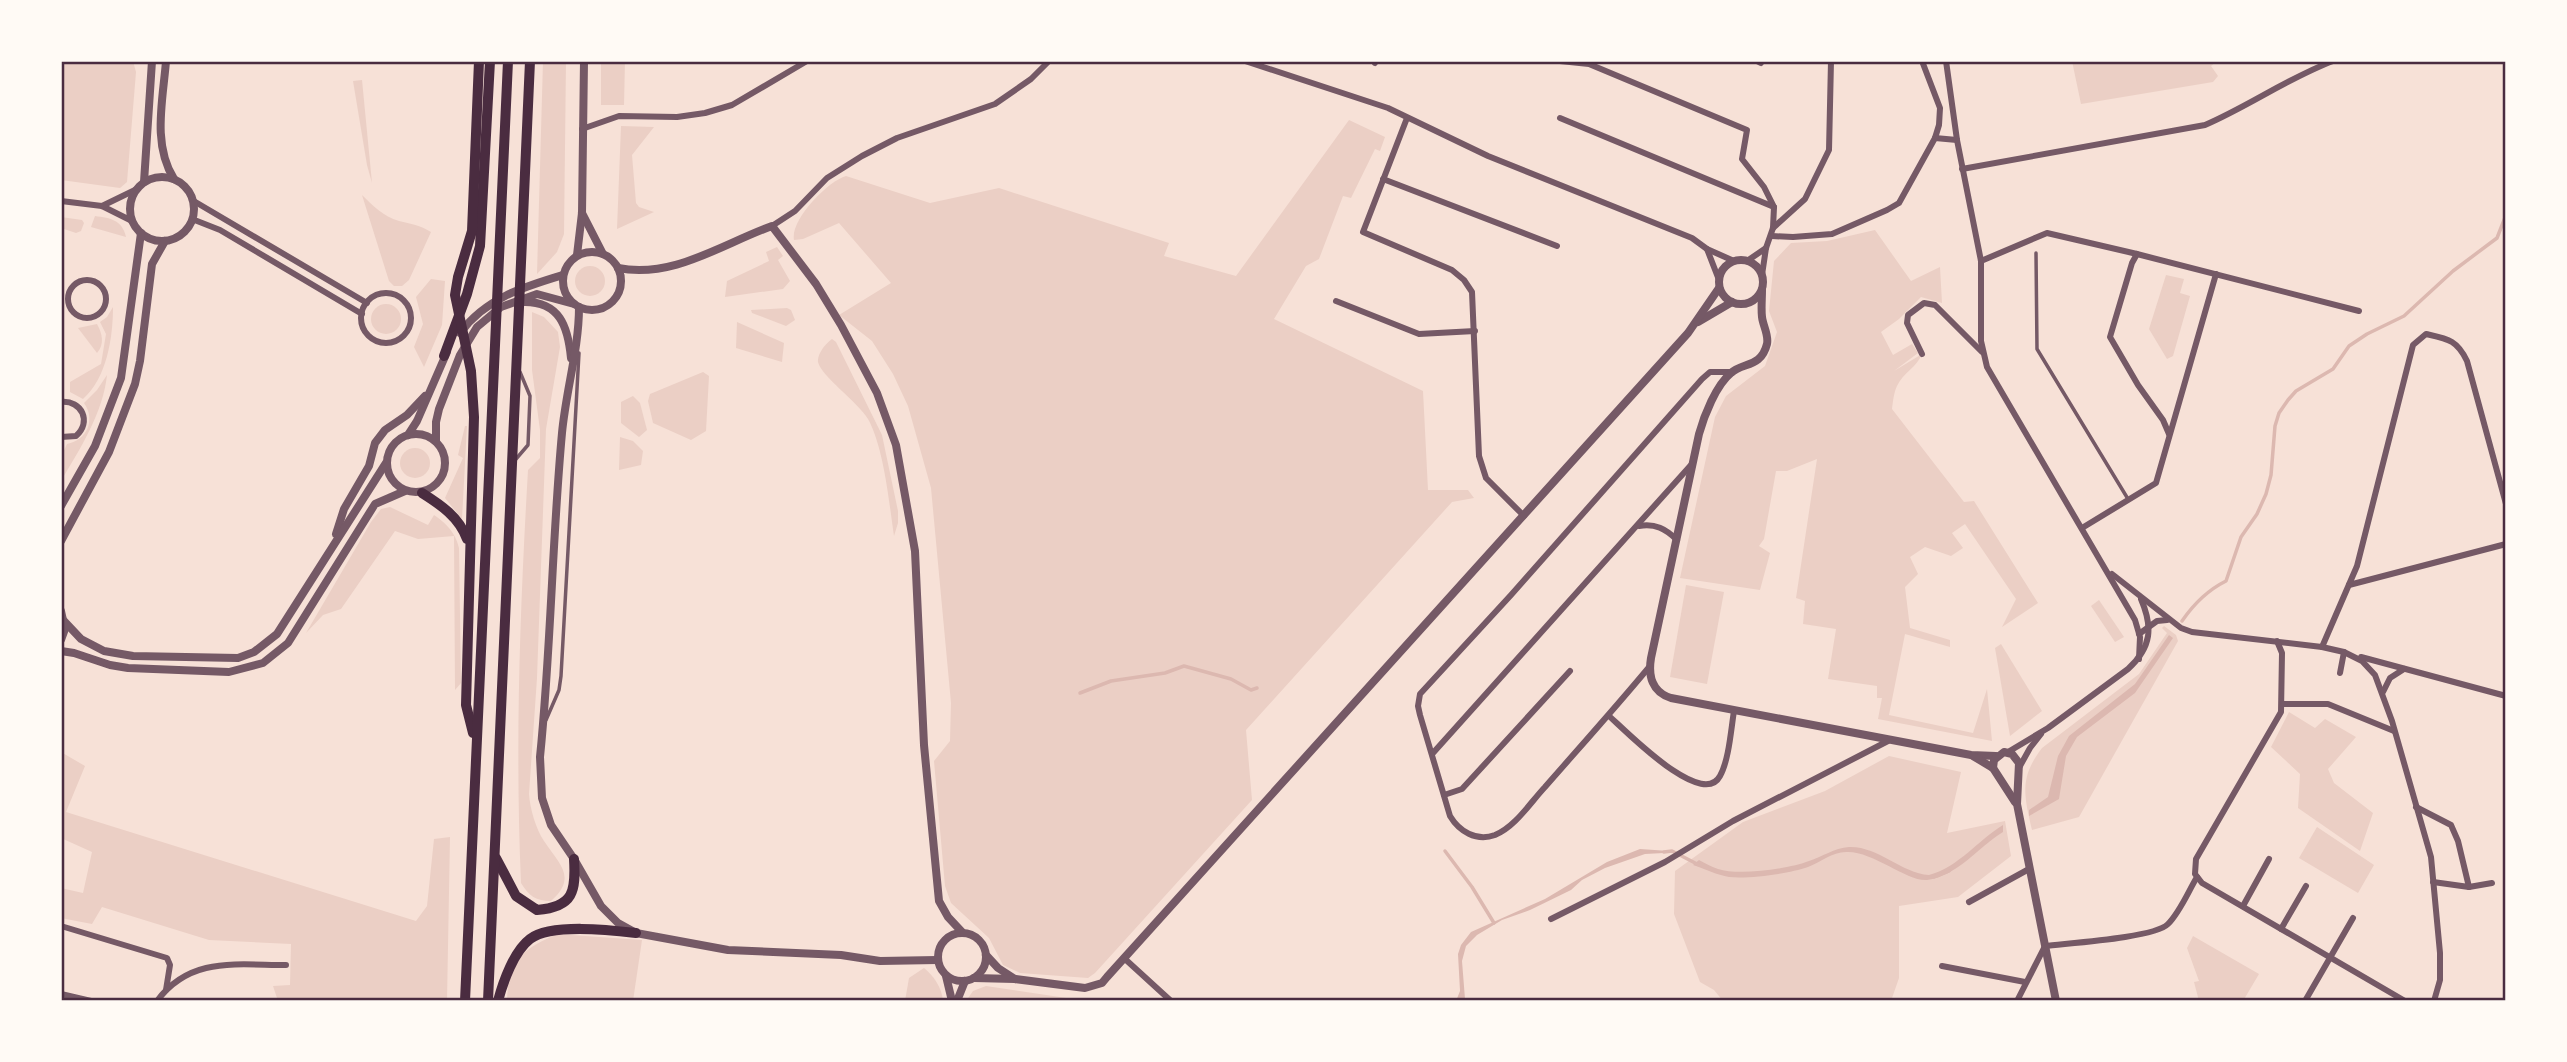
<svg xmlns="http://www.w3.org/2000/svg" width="2567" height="1062" viewBox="0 0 2567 1062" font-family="'Alegreya Sans',sans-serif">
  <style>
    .green { fill: #ebcfc5 }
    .water { fill: #dcb8b0 }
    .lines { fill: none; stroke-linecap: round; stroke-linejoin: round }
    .stream { stroke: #dcb8b0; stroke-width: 3.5 }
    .service { stroke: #755966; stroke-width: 3.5 }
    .minor { stroke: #755966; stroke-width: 6 }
    .tertiary { stroke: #755966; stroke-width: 8 }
    .trunk { stroke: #4a2c40; stroke-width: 10 }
    .neatline { fill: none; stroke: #4a2c40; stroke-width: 2.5 }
  </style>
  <rect width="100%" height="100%" fill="#f7e1d7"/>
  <g class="green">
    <path d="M61 61H133L136 72 127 182 120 188 61 180Z"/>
    <path d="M543 61H566L564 234 557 252 537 274Z"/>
    <path d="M601 61H625L624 105H601Z"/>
    <path d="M2072 61H2217L2211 66 2218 76 2213 82 2081 104Z"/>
    <path d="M362 80 372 183 367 165 353 81Z"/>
    <path d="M1349 120 1385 137 1380 151 1375 149 1351 198 1343 196 1319 259 1306 266 1274 319 1423 391 1428 490H1468L1474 498 1452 502 1246 730 1252 800 1095 973 1088 978 1020 973 1003 965 989 938 951 903 945 886 934 761 950 741 951 703 931 488 908 406 893 374 872 341 839 315 891 283 839 223 803 239 794 240C790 220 828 181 846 176L930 203 999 188 1169 243 1164 256 1236 276Z"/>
    <path d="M621 126 654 127 632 155 636 203 639 207 654 212 617 229Z"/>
    <path d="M362 195C373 206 383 216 399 221 411 224 420 225 431 232L409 280 402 286H394L389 281Z"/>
    <path d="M95 216C111 218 122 220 126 237L91 227Z"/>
    <path d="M61 217 82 220 84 223 81 231 76 233 61 228Z"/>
    <path d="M1875 230 1911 281 1940 267 1942 303 1921 297 1899 319 1881 332 1893 355 1912 344 1918 353 1894 371 1922 354C1917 367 1903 373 1897 386 1894 392 1893 401 1892 409L1964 502 1974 501 2038 603 2002 627 2016 599 1965 524 1952 533 1963 548 1951 556 1925 547 1910 557 1918 574 1905 587 1910 628 1950 640V647L1905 634 1889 715 1973 733 1987 689 1992 741 1878 719 1882 698H1877V686L1828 679 1836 629 1803 624 1805 601 1796 598 1817 459 1787 471H1776L1764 539 1759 546 1770 553 1760 590 1680 578 1715 417 1726 396 1765 366 1777 332 1769 311 1774 261 1791 243 1827 241Z"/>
    <path d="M777 247 783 256 778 260 790 281 783 289 725 297 727 281 769 261 766 252Z"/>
    <circle cx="590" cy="281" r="15"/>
    <path d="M2166 275 2184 279 2180 293 2190 296 2173 356 2167 359 2149 329Z"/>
    <path d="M431 279 445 281 442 325 424 367 414 347 423 324 416 297Z"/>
    <circle cx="386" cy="319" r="15"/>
    <path d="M113 307C113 337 107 378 83 399L70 392V382L101 364 106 334 100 322 107 317Z"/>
    <path d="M787 308 791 310 795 320 786 326 752 313 751 310Z"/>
    <path d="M532 312 544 317 558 332 560 347 546 429 537 678 529 794C530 809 536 829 544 841 559 864 578 877 551 901 536 901 529 896 521 883 515 745 520 608 528 470L540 458V430L532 370Z"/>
    <path d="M737 322 784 343 782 362 736 348Z"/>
    <path d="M97 324C102 333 105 344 97 353L78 328Z"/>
    <path d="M832 339 836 342 882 435 898 511V523L894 536C889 502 884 448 868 419 858 402 821 376 818 362 817 354 826 343 832 339Z"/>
    <path d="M703 372 709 376 706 431 691 440 653 423 648 401 650 394Z"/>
    <path d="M107 375C103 413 80 449 61 481V457L67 444C87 440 96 420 84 403L97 390Z"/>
    <path d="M633 396 640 403 647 430 639 437 621 423V402Z"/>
    <path d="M465 426H467L462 519 445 498 463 458 458 455Z"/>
    <path d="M620 437 633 441 643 451 641 465 619 470Z"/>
    <circle cx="415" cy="463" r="15"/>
    <path d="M390 507 428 525 434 515C447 524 455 532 459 548L461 683 455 690 454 536 418 539 395 531 341 609 323 615 306 633 371 522 381 509Z"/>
    <path d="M1686 585 1724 592 1707 684 1670 677Z"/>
    <path d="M2099 600 2124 637 2115 642 2091 606Z"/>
    <path d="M2164 626 2176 635 2178 641 2079 817 2032 830C2024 795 2019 778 2042 748L2139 674 2167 633 2162 628Z"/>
    <path d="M2001 644 2042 711 2010 736 1995 648Z"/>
    <path d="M2289 712 2315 728 2325 719 2356 737 2328 769 2334 783 2373 813 2360 851 2298 808 2300 774 2271 747Z"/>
    <path d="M61 752 85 766 66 812 416 921 427 906 434 839 450 837 447 1001H278L273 986 290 985 291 944 209 940 102 907 92 924 61 918V888L83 893 92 852 61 838Z"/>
    <path d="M1889 756 1961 772 1947 833 2005 821 2011 856 1958 897 1899 906V978L1891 1001H1723L1714 990 1700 982 1674 914 1675 871 1743 822 1825 791Z"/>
    <path d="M2317 827 2374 865 2358 893 2299 858Z"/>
    <path d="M557 934 642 940 633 1001H507C508 960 520 951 557 934Z"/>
    <path d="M2193 936 2259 974 2243 1001H2199L2194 982 2199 981 2187 948Z"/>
    <path d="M924 968C934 976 942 988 943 1001H905L909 978Z"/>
    <path d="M986 986 1073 999V1001H966L973 991Z"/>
  </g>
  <g class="water">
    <path d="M2169 635 2173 638 2135 693 2077 737 2066 756 2059 799 2029 816V810L2048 797 2058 756 2069 736 2135 684Z"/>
    <path d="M2003 825V832C1978 847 1958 876 1927 880 1908 882 1874 852 1848 852 1833 851 1821 862 1808 867 1788 874 1749 879 1729 877 1717 875 1705 869 1693 865L1699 860C1705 863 1712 867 1718 869 1739 876 1788 869 1809 861 1822 857 1834 848 1849 847 1878 846 1901 873 1929 875 1959 867 1978 840 2003 825Z"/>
    <path d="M1640 849 1669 851 1664 853 1645 854 1605 868 1582 880 1571 890 1530 910 1502 920 1477 935 1466 946 1462 961 1465 999 1456 1001 1460 991 1458 954 1461 945 1471 932 1545 899 1607 862Z"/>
  </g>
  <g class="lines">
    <g class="stream">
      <path d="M2182 621C2193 605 2208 590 2226 581L2241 537 2257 514 2266 494 2271 475 2275 426 2279 413 2288 400 2296 391 2333 369 2349 346 2367 334 2404 316 2453 271 2497 238 2506 215"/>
      <path d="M1080 693 1111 681 1165 673 1184 666 1231 679 1251 690 1257 688"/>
      <path d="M1445 851 1472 887 1494 923"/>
      <path d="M1664 852 1672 851 1699 865"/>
      <path d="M1934 877 1949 871"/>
    </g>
    <g class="service">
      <path d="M2036 253 2037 349 2128 499"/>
      <path d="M516 459 528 445 530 396 520 372"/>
      <path d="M546 720 559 690 561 676 579 353"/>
    </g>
    <g class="minor">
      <path d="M1245 61 1388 108 1488 156 1692 238 1707 249 1734 261"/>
      <path d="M1560 61 1589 64 1747 130 1742 159 1764 187 1774 207 1773 228 1766 248 1762 275"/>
      <path d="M1757 61 1761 63"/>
      <path d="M1946 61 1957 140 1981 261V341L1987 367 2135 620 2140 637 2139 659"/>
      <path d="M1375 63 1376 61"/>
      <path d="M1407 118 1363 232 1452 270 1464 280 1472 292 1479 456 1486 478 1524 516"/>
      <path d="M1560 118 1774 207"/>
      <path d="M582 129 619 116 677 117 705 113 732 105 807 61"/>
      <path d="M1935 138 1957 140"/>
      <path d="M1962 169 2205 125C2249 106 2288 78 2333 61"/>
      <path d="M1383 179 1557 246"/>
      <path d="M192 200 367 303"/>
      <path d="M61 201 102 206 132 221"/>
      <path d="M102 206 137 189"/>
      <path d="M192 219 220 230 362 314"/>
      <path d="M772 226 795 211 827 178 862 156 897 138 995 104 1031 79 1049 61"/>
      <path d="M1773 228 1805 199 1829 150 1831 61"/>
      <path d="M1772 236 1793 237 1832 234 1887 210 1899 203 1935 138 1939 125 1940 108 1922 61"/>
      <path d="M1707 249 1719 280"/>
      <path d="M2137 254 2132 263 2110 337 2138 385 2163 420 2169 434"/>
      <path d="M1747 261 1766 248"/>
      <path d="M1981 261 2047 233 2137 254 2359 311"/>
      <circle cx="87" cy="299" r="19"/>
      <circle cx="386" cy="318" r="25"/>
      <path d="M1336 301 1419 334 1475 331"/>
      <path d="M1922 354 1907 323 1908 315 1924 303 1935 305 1982 352"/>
      <path d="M61 402C82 400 92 422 76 436L61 437"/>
      <path d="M1639 526C1655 523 1666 529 1677 540"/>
      <path d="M2082 528 2156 483 2216 274"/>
      <path d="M2112 574 2181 628 2192 632 2322 647 2344 652 2362 661 2375 675 2392 721 2431 857 2440 953V980L2434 1001"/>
      <path d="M2349 585 2506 544"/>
      <path d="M2139 634 2157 621 2167 620"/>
      <path d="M2277 641 2282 653 2281 712 2196 859 2195 874 2202 883 2405 1001"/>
      <path d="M2322 647 2357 566 2413 345 2426 334C2448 339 2457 340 2467 361L2506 504"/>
      <path d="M2361 657 2506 696"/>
      <path d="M1650 666C1616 707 1580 747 1545 787 1530 803 1515 827 1495 835 1476 842 1459 831 1450 816L1420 715 1418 706 1420 694 1511 595 1702 379 1710 372H1732"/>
      <path d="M2340 673 2344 652"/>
      <path d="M2383 692 2390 678 2404 669"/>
      <path d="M2283 704H2328L2394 731"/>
      <path d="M1609 716C1624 729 1702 810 1720 776 1729 760 1731 729 1734 711"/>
      <path d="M2008 752 2048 728 2128 669C2152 647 2153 627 2141 599"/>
      <path d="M1433 753 1691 465"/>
      <path d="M2020 766 2030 748 2041 734"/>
      <path d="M1444 795 1462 789 1570 671"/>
      <path d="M2416 807 2451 825 2458 841 2469 887"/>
      <path d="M2433 882 2469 887 2492 883"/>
      <path d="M1969 902 2029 869"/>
      <path d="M2243 906 2269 859"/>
      <path d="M1551 919 1665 862 1733 821 1888 741"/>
      <path d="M61 926 167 958 170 965 166 990"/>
      <path d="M2281 929 2306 886"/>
      <path d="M1125 959 1171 1001"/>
      <path d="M1942 966 2025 982"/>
      <path d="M61 994 91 1001"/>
      <path d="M157 1001C190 956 237 965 286 965"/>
      <path d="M2017 1001 2045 946C2069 943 2154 938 2168 924 2180 912 2188 892 2197 877"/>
      <path d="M2305 1001 2353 918"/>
    </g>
    <g class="tertiary">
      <path d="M166 61C163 100 152 144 174 179"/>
      <circle cx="162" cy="209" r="32"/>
      <path d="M144 182 152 61"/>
      <path d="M582 213 603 254"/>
      <circle cx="592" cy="281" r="29"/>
      <path d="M577 255 582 213 584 61"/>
      <circle cx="1741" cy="282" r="22"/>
      <path d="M618 268C673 279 722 244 772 226L816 284 841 325 877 393 896 445 915 551 924 745 939 901 948 917 962 932"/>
      <path d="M1762 290C1762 299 1761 309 1762 317 1763 326 1769 335 1767 344 1761 368 1743 362 1731 373 1716 385 1704 416 1699 434L1651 658C1648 676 1652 692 1671 698L1971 755 1996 756"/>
      <path d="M523 302C560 301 568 327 571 358"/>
      <path d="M579 307C579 349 566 390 562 433 552 541 551 649 540 757L542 798 551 825 574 859 601 906 618 923 636 933 728 950 841 955 880 961 937 960"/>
      <path d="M1698 322 1732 302"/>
      <path d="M460 333C486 298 523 287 563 275"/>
      <circle cx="416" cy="463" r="29"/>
      <path d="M408 435 417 421 447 352"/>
      <path d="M436 441V422L439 409 460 355 477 327 501 307 537 294 574 304"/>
      <path d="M61 506 95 446 121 378 141 233"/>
      <path d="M336 534 344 509 369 466 375 443 385 430 407 415 425 396"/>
      <path d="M61 541 109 452 135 384 140 361 152 264 165 241"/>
      <path d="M61 611 65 629 61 640"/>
      <path d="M64 621 81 639 104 651 133 656 238 658 254 652 277 634 386 463"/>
      <path d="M61 651 74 653 110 665 128 668 229 672 263 663 288 643 375 504 405 491"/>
      <path d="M1973 756 1993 768 2015 802"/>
      <path d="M1993 768 1994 760 2004 752 2012 754 2019 763 2017 804 2056 1001"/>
      <circle cx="962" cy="957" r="24"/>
      <path d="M986 955 998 968 1015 979"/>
      <path d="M946 976 952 1001"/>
      <path d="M974 978 1015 979 1085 988 1102 983 1107 977 1688 333 1719 288"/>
      <path d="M957 1001 965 981"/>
    </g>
    <g class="trunk">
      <path d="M444 356 467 294 480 246 490 61"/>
      <path d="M422 493C441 505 459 517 467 539"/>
      <path d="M473 733 466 705 474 417 471 371 455 295 458 277 472 231 479 61"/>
      <path d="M496 858 516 896 537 910C574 907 576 891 574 859"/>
      <path d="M465 1001 508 61"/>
      <path d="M488 1001 530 61"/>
      <path d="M498 1001C503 982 514 951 530 939 551 923 611 930 636 933"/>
    </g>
  </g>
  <rect width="2567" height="1062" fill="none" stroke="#fffaf5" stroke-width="126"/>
  <rect x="63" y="63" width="2441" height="936" class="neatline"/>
</svg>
